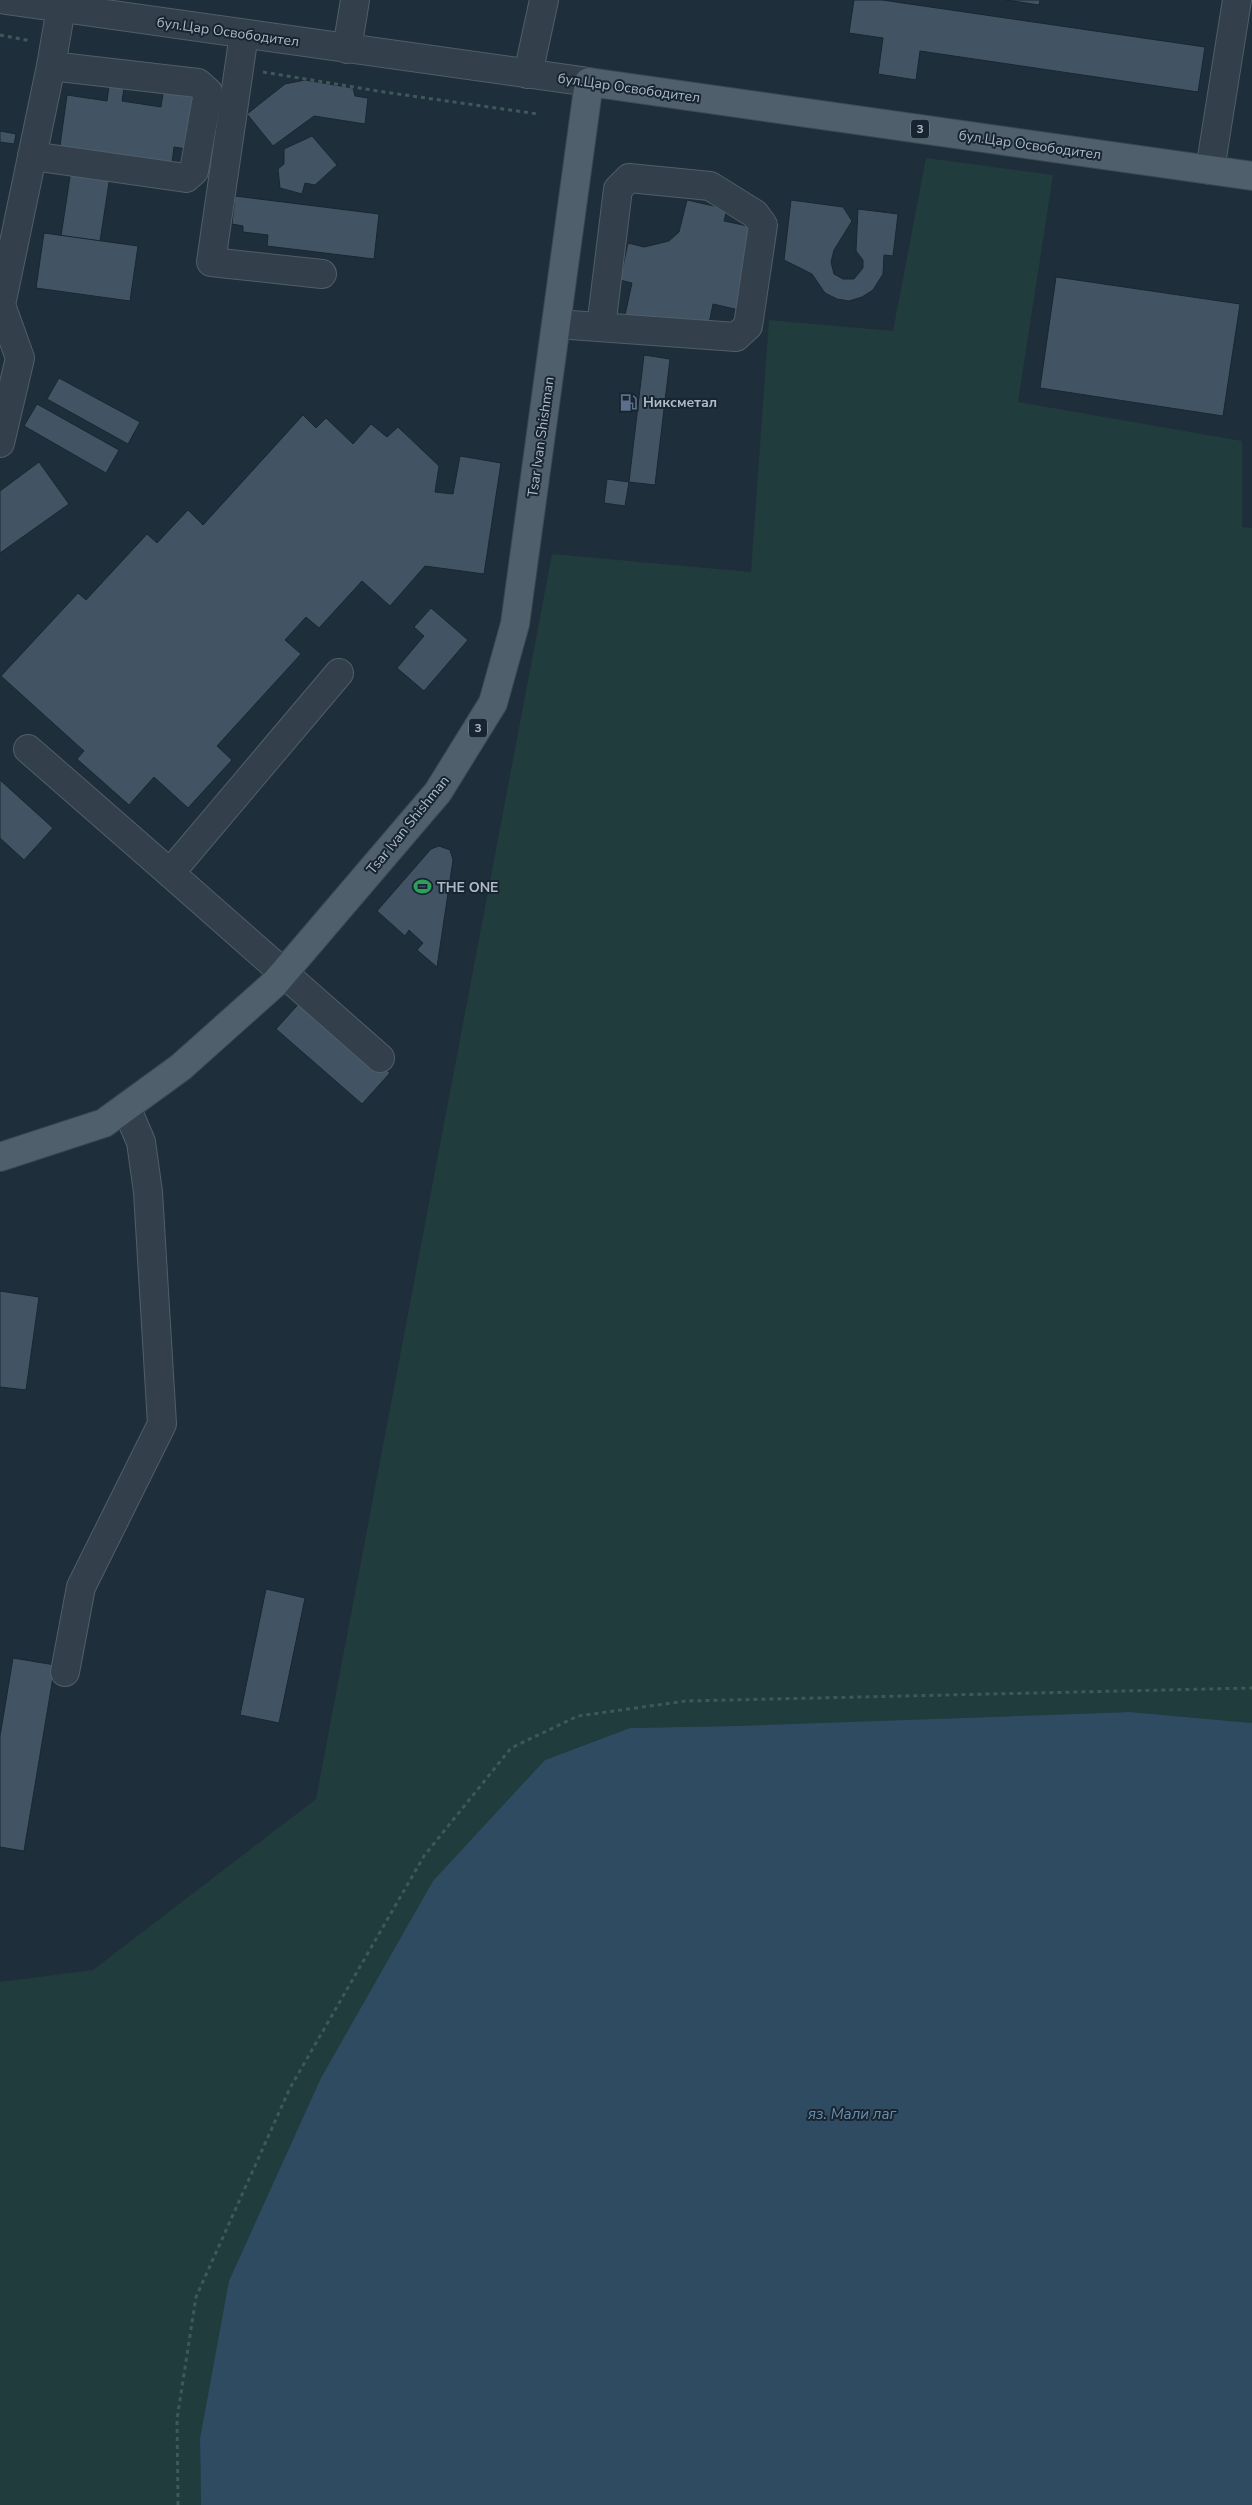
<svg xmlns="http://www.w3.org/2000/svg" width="1252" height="2505" viewBox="0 0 1252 2505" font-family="'Nunito Sans',sans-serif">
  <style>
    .green { fill: #213c3c }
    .water { fill: #2e4b62 }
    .building { fill: #425463; stroke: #1a2732 }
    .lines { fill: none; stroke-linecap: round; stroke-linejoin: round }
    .minor-casing { stroke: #505e69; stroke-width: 30 }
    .major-casing { stroke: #3c4955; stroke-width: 30 }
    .path { stroke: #3e5958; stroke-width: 3; stroke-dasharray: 4 4; stroke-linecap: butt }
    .minor { stroke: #33404b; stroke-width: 28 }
    .major { stroke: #505f6c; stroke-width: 28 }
    .labels { text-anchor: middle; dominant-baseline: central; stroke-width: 4; stroke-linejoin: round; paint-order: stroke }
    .shield { fill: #182530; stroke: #808e9a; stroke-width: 1 }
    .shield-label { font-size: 12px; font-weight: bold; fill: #adbbc8 }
    .street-label { font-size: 14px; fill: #adbbc8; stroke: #182530 }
    .poi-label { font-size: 14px; font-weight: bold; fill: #adbbc8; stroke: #182530; text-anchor: start }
    .water-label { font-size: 15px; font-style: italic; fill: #6a90af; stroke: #182530 }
  </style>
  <rect width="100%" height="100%" fill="#1f2e3b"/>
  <path class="green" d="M926 158 1053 175 1018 402 1242 441V527L1252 528V1723L1130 1712 735 1726 630 1728 545 1760 200 2439 201 2505H0V1982L93 1970 316 1799 552 554 751 572 769 320 893 331Z"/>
  <path class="water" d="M1130 1712 1252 1723V2505H201L200 2439 229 2281 321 2078 433 1881 545 1760 630 1728 735 1726Z"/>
  <g class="building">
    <path d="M854 0H882L1205 47 1198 92 920 51 916 80 878 74 883 38 849 33Z"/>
    <path d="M1006 0H1040L1039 5Z"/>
    <path d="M305 80 353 88 355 96 368 98 365 124 314 116 273 146 247 114 285 84Z"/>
    <path d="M109 86 124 88 122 101 161 107 164 87 201 93 192 150 174 147 172 163 60 146 67 95 107 101Z"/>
    <path d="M0 131 16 134 14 144 0 142Z"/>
    <path d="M312 136 337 165 315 185 305 183 302 194 280 188 278 169 284 164V149Z"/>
    <path d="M71 170 110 176 100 241 61 236Z"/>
    <path d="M235 196 379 214 374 259 267 246 268 235 243 232V226L232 224Z"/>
    <path d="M687 200 727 209 724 221 757 228 739 310 713 304 707 333 625 315 632 283 620 280 628 243 644 247 669 241 679 232Z"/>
    <path d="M791 200 843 207 852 221 834 250 831 262 834 274 843 279H854L863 268V260L856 251 858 209 898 214 893 256 884 255 883 274 873 290 862 297 849 301 837 299 825 293 812 274 784 260Z"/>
    <path d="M44 233 138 246 130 301 36 288Z"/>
    <path d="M1056 277 1240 304 1223 416 1040 388Z"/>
    <path d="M644 355 670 359 655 485 629 482Z"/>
    <path d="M59 378 140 422 128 444 47 399Z"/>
    <path d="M37 404 119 450 106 473 24 426Z"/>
    <path d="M303 415 316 428 326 418 353 444 371 424 387 437 398 427 439 466 435 492 453 494 460 456 501 463 484 574 425 566 390 606 362 581 319 628 306 617 285 640 301 654 217 746 232 760 188 808 154 777 129 805 77 759 84 751 1 676 78 593 86 600 147 534 157 543 188 510 203 525Z"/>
    <path d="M39 462 69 504 0 553V491Z"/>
    <path d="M607 479 629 482 625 506 604 503Z"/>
    <path d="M431 608 468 640 424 691 397 668 424 636 414 627Z"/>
    <path d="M0 780 53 828 24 860 0 838Z"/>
    <path d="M439 846 450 850 453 860 437 967 417 950 423 943 409 930 405 936 377 911 431 849Z"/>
    <path d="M304 998 390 1073 362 1104 276 1029Z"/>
    <path d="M0 1291 39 1297 26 1390 0 1387Z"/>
    <path d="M266 1589 305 1598 279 1723 240 1715Z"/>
    <path d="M13 1658 55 1665 24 1851 0 1847V1736Z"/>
  </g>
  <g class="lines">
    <defs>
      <g id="minor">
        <path d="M6 0 589 82"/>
        <path d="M244 34 211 262 322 274"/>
        <path d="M347 49 355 0"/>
        <path d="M528 74 544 0"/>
        <path d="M32 156 186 178 194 171 208 92 198 83 51 66"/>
        <path d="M1210 170 1237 0"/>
        <path d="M557 324 736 337 748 326 763 225 755 214 710 186 629 178 618 189 601 327"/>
        <path d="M0 443 20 358 1 305 51 66 61 8"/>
        <path d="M339 673 170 873 380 1058"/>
        <path d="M28 749 170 873"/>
        <path d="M65 1672 81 1587 162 1424 148 1192 141 1142 126 1107"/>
      </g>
      <path id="major" d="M0 1157 104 1123 181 1067 275 983 438 792 493 703 515 624 589 82 1252 176"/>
    </defs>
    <use href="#minor" class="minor-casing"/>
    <use href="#major" class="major-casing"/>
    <g class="path">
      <path d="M0 35 31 41"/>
      <path d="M263 72 384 92 538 114"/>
      <path d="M178 2505 177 2419 196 2297 290 2088 424 1856 511 1748 578 1716 686 1701 1252 1688"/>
    </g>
    <use href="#minor" class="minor"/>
    <use href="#major" class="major"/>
  </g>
  <defs>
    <symbol id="fuel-bare" viewBox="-9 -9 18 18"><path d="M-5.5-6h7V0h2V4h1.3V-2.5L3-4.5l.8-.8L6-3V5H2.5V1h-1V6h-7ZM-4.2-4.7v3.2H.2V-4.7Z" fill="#5c6f8a" stroke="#182530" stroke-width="2.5" paint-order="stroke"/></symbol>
    <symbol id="stadium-bare" viewBox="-9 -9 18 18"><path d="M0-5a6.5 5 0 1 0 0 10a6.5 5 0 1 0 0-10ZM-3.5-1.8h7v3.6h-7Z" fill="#2e9e5b" stroke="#182530" stroke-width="2.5" paint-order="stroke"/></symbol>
  </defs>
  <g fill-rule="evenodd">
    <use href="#fuel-bare" x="616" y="390" width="25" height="25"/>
    <use href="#stadium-bare" x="410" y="874" width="25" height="25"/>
  </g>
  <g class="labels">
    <g class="shield">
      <rect x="911" y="119.5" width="18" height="19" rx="4"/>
      <rect x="469" y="718.5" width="18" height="19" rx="4"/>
    </g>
    <g class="shield-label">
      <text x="920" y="129">3</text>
      <text x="478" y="728">3</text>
    </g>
    <g class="street-label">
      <text transform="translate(228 32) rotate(8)">бул.Цар Освободител</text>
      <text transform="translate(629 88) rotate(8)">бул.Цар Освободител</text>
      <text transform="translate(1030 145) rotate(8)">бул.Цар Освободител</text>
      <text transform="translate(541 437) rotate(-82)">Tsar Ivan Shishman</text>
      <text transform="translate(408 825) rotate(-51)">Tsar Ivan Shishman</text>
    </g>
    <g class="poi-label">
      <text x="643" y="402">Никсметал</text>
      <text x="437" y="887">THE ONE</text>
    </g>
    <g class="water-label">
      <text x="852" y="2114">яз. Мали лаг</text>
    </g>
  </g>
</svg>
